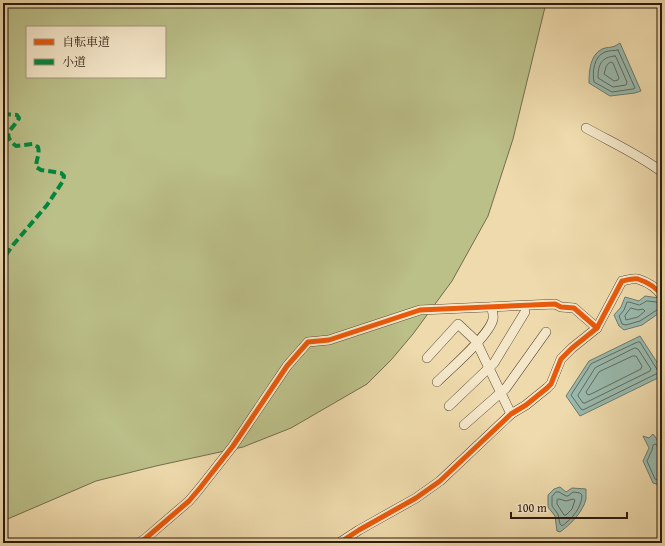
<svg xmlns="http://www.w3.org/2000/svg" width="665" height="546" viewBox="0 0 665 546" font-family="'Gentium Book Plus','Noto Serif JP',serif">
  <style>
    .green { fill: #bbbf88; stroke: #746d4c; fill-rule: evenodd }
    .water { fill: #99baae; stroke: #6e7a6e }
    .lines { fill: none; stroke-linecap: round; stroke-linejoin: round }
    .shore { stroke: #636a5e; stroke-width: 1 }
    .minor-casing { stroke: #5d4b36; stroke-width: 10 }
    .minor { stroke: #f4e7c9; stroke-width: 9 }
    .quiet { stroke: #00873e; stroke-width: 4; stroke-dasharray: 8 4; stroke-linecap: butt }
    .cycleway-casing { stroke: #f4e7c9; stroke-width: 8 }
    .cycleway { stroke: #e8590c; stroke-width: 5 }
  </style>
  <rect width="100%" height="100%" fill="#eedaac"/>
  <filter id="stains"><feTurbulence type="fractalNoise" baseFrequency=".005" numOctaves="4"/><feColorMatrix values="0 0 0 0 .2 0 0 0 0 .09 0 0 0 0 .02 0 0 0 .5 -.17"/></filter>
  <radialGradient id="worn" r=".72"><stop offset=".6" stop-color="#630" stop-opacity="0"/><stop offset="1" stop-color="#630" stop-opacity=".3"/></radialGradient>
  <path class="green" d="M3 3H546L513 139 488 216 452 281 413 334 391 360 367 384 291 428 243 447 156 466 96 481 3 521ZM27 27H165V77H27Z"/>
  <g class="water">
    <path d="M620 43 641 91 635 93 610 96 589 83C589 71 590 55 602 49 606 47 611 48 615 46 617 45 618 44 620 43Z"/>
    <path d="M645 296 659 298 662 306V311L642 325 624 330 619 326 614 315 621 307 625 297 639 301Z"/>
    <path d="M640 336 662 370V376L580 416 566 396 589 361Z"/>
    <path d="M653 434 659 442 662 443V486L653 483 643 461 649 448 643 436 649 438Z"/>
    <path d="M560 487 566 492 572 488 586 489C586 493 586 496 586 499 583 512 570 525 560 532L557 531 555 516 548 507V495L554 489Z"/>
  </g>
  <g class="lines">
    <g class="shore">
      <path d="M618 50 635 88 633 89 612 92 594 82C592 72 594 56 605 52 609 50 614 51 618 50Z"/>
      <path d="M615 56 616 57 627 82 626 85 613 87 598 78C598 65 601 57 615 56Z"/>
      <path d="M609 63 611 62 613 63 619 78 618 80 614 81 604 74 606 67Z"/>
      <path d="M647 301 656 302 660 306V308L640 321 626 325 622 324 619 316 624 310 627 302H629L639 305Z"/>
      <path d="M631 308 638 310 643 309 645 311 638 317 626 320 625 316Z"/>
      <path d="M638 342H640L658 371V373L583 410 581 409 571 395 591 364Z"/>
      <path d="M635 348 638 349 651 369 650 371 585 403H583L578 396V395L595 368Z"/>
      <path d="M633 356H636L642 366 641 369 589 395 587 394 586 392 599 372Z"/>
      <path d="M662 447 658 446 655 444 653 445 652 450 647 461 655 479 662 482"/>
      <path d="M556 492H559L566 496H568L573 492 580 493 582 495C582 507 572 519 562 526L560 524 558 514 552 506V497Z"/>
      <path d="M559 499 566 501 573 499 575 500 572 509 566 515H564L557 504V500Z"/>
    </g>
    <defs>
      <g id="minor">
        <path d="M586 128C611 142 638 154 662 172"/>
        <path d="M427 358 458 324 474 339 477 343 511 414"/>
        <path d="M437 382C450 369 490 335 493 319 494 316 492 311 492 307"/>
        <path d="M449 406 494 363 525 312"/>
        <path d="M464 425 506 388 546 332"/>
        <path d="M139 543 146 538 189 501 200 488 233 446 287 366 308 342 329 340 420 310 555 304 561 307 574 308 597 328"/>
        <path d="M339 543 359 530 416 498 440 481 511 414 526 405 547 388 551 384 561 359 572 348 597 328 622 281C627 280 634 278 638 279 647 282 657 288 662 296"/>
      </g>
    </defs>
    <use href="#minor" class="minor-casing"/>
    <use href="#minor" class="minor"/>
    <path class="quiet" d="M3 114 17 115 19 118C13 130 0 133 16 146L33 144 38 147C40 154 36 160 36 167L41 170 61 173 64 176 63 181 47 205 13 245 3 259"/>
    <defs>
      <g id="cycleway">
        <path d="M139 543 146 538 189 501 200 488 233 446 287 366 308 342 329 340 420 310 555 304 561 307 574 308 597 328"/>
        <path d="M339 543 359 530 416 498 440 481 511 414 526 405 547 388 551 384 561 359 572 348 597 328 622 281C627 280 634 278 638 279 647 282 657 288 662 296"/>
      </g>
    </defs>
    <use href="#cycleway" class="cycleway-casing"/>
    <use href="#cycleway" class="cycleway"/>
  </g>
  <rect width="665" height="546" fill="none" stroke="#eedaac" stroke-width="16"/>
  <rect x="4" y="4" width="657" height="538" fill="none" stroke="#2d1b0f" stroke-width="2"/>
  <rect x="8" y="8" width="649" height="530" fill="none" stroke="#2d1b0f"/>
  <rect x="26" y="26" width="140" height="52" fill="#f4e7c9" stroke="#a4957f"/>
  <rect x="34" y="39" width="20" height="6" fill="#e8590c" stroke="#a4957f"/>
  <text x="62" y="46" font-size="12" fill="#2d1b0f">自転車道</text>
  <rect x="34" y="59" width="20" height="6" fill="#00873e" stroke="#a4957f"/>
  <text x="62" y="66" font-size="12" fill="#2d1b0f">小道</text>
  <path d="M511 512v6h116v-6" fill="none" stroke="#2d1b0f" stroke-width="2"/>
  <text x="517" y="512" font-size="12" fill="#2d1b0f" stroke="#f4e7c9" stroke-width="3" paint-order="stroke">100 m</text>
  <rect width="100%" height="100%" filter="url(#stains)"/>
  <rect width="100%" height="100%" fill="url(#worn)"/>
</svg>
